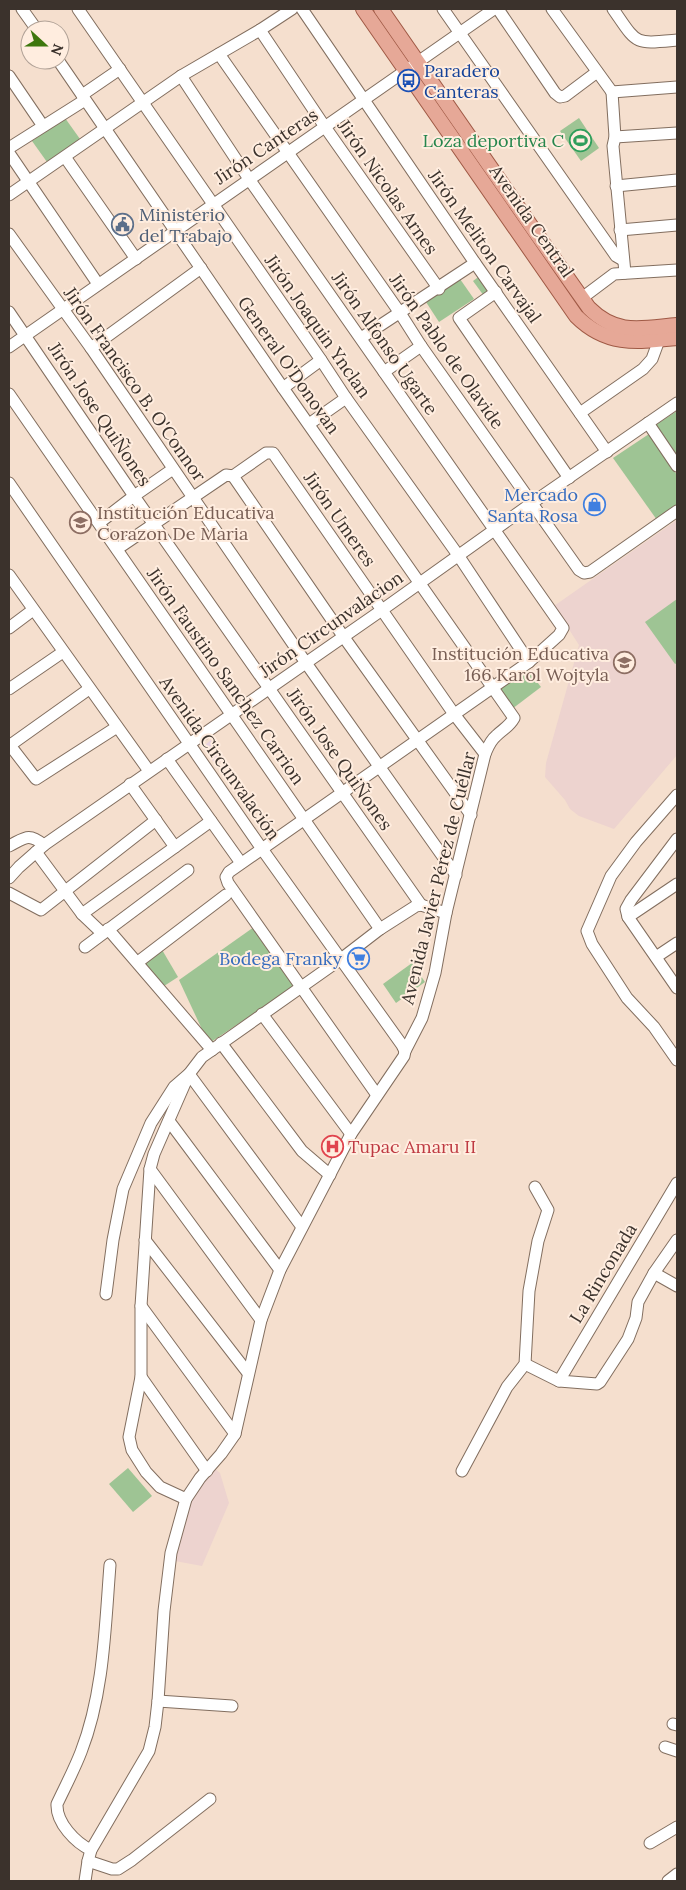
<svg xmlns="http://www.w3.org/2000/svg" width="686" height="1890" viewBox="0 0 686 1890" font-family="Lora,serif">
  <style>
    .commercial { fill: #e8d2e0 }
    .education { fill: #edd3cf }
    .green { fill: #9ec494 }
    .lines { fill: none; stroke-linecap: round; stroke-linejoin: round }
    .minor-casing { stroke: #826e5f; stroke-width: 13 }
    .major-casing { stroke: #9f5945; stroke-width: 16 }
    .minor { stroke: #fff; stroke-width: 11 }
    .major { stroke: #e6a897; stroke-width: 14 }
    .labels { text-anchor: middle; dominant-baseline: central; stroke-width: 4; stroke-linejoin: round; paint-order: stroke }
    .transit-label { font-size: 18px; fill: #164399; stroke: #ffeddf; text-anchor: start }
    .leisure-label { font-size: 18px; fill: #27864d; stroke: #ffeddf; text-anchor: end }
    .street-label { font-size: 18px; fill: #3b322c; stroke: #ffeddf }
    .service-label { font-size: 18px; fill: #4e5e75; stroke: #ffeddf; text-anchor: start }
    .shop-label { font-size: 18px; fill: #366cbe; stroke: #ffeddf; text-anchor: end }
    .education-label { font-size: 18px; fill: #785e54; stroke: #ffeddf; text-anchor: start }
    .health-label { font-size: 18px; fill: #be3a42; stroke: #ffeddf; text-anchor: start }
  </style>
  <rect width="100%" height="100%" fill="#f5dfce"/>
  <path class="commercial" d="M211 740 225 758 216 765 204 749 205 745Z"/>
  <g class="education">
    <path d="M677 520V755L614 829 579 816 570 809 565 800 545 777 546 763 579 645 554 606Z"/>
    <path d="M215 1469 220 1473 229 1503 202 1566 175 1561 178 1541 193 1495Z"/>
  </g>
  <g class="green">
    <path d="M65 118 80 139 47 162 32 141Z"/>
    <path d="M579 118 599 148 581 161 560 131Z"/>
    <path d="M481 275 492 290 484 296 473 281Z"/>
    <path d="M460 279 474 299 439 322 426 302Z"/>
    <path d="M677 411V458L654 426Z"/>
    <path d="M649 434 677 475V506L657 520 613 458Z"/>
    <path d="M677 599V663L675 664 645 622Z"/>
    <path d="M527 669 541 687 512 709 498 690Z"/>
    <path d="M254 927 295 986 211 1042 206 1038 179 980Z"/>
    <path d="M161 948 178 977 161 988 143 960Z"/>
    <path d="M412 963 425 982 396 1003 383 984Z"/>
    <path d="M128 1468 152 1496 133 1512 109 1484Z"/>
  </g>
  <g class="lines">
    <defs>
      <g id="minor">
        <path d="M22 9 37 30"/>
        <path d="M78 9 321 360 346 398 458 555 529 662"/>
        <path d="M302 9 475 263 607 452"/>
        <path d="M443 9 616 256 623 260"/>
        <path d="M498 9 555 93 560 97 565 96 597 72"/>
        <path d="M552 9 612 92"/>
        <path d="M613 9C638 45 633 44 677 40"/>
        <path d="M260 30 325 127 439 289"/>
        <path d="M219 54 400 313 421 346 579 570 584 573 590 572 677 511"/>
        <path d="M58 60 283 388 514 718C509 727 503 729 496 736 490 741 488 747 485 754L446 913 435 973 422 1018 405 1051 404 1056 351 1134 280 1270 261 1320 235 1434 221 1454 200 1478 186 1499 171 1553 164 1611 158 1701 155 1727 149 1751 91 1850 88 1861 85 1881"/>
        <path d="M9 76 43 126"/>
        <path d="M181 76 249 179 563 628 559 635 529 662 229 872 226 877 228 883 377 1095"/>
        <path d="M612 92 615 137 613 146 625 273"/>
        <path d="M612 92 677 87"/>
        <path d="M82 95 120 69"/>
        <path d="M615 137 677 133"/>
        <path d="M9 148 85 100"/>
        <path d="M9 153 98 284"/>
        <path d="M65 157 136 259"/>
        <path d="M616 186 677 180"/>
        <path d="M9 195 181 76 260 30 292 9"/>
        <path d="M620 230 677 225"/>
        <path d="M9 234 91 348 306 663 456 875"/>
        <path d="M496 292 459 318 569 478"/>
        <path d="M582 298 614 274 677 270"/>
        <path d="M9 312 134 496 421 905"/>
        <path d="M361 338 475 263"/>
        <path d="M9 347 494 9"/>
        <path d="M91 348 201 268"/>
        <path d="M384 372 421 346"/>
        <path d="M283 388 321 360"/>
        <path d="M9 394 380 929"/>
        <path d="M580 413 643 369 652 359 659 340"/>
        <path d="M648 423 677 466"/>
        <path d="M309 424 346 398"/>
        <path d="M233 476 266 453H273L454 714 485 754"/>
        <path d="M233 476 343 636 471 815"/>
        <path d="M9 483 262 849 402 1045 405 1051"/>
        <path d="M99 523 134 496 173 469"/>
        <path d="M117 549 226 475 233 476"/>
        <path d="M9 575 149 771"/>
        <path d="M9 628 33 610"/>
        <path d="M9 689 63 652"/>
        <path d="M9 744 36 779 117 727"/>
        <path d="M9 746 89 689"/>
        <path d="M167 759 241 863"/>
        <path d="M130 784 175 847"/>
        <path d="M677 839 631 900 626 909 628 917 677 988"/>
        <path d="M9 846C25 838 28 832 44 845"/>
        <path d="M36 852 82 914 102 933"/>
        <path d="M9 878 19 867 44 845 382 610 532 503 677 403"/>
        <path d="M9 893 41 910 156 820"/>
        <path d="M82 914 211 821"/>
        <path d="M628 917 677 884"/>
        <path d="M108 929 212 1050"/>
        <path d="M85 947 188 870"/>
        <path d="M656 957 677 943"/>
        <path d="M138 962 226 895"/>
        <path d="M262 1014 351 1134"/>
        <path d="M221 1043 302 1151 330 1175"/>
        <path d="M677 1060 654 1027 627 998 592 944 587 931 611 876 636 842 677 795"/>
        <path d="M169 1121 280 1270"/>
        <path d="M150 1169 261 1320"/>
        <path d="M145 1240 248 1373"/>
        <path d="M654 1273 677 1286"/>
        <path d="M106 1294 113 1240 123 1189 151 1123 174 1087 189 1074 302 1227"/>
        <path d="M141 1306 235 1434"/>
        <path d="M525 1364 559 1381 597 1384 600 1382 628 1339 636 1318 638 1302 654 1273 677 1240"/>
        <path d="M141 1377 207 1471"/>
        <path d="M559 1381 677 1183"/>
        <path d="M462 1471 507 1387 525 1364 529 1291 538 1241 548 1210 535 1187"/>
        <path d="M186 1499 160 1487 146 1472 132 1450 129 1437 141 1377V1306L150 1169 154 1154 189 1074 202 1057 212 1050 341 959 380 929 416 906 421 905 446 913"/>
        <path d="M158 1701 232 1706"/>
        <path d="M673 1724 677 1725"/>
        <path d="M665 1747 677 1751"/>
        <path d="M650 1843 677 1827"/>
        <path d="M91 1850C76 1843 56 1823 57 1804 65 1787 74 1770 81 1752 104 1693 105 1627 110 1565"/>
        <path d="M88 1861 112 1869H118L132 1860 210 1799"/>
        <path d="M668 1881 677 1874"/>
      </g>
      <g id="major">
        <path d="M363 9 576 316C607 347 638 342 677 338"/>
        <path d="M381 9 536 233 589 308C617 336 642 328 677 325"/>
      </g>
    </defs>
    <use href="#minor" class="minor-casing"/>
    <use href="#major" class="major-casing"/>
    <use href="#minor" class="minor"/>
    <use href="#major" class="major"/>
  </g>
  <defs>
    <symbol id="bus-ring" viewBox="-11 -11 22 22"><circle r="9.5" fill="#ffeddf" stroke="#1a4fb4" stroke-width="1.5"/><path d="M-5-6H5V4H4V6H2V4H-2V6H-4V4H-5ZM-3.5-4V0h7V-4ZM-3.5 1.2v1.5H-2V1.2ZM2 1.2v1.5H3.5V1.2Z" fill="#1a4fb4"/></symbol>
    <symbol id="stadium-ring" viewBox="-11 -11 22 22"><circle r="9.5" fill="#ffeddf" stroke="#2e9e5b" stroke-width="1.5"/><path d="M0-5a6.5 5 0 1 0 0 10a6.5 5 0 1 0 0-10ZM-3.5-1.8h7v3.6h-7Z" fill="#2e9e5b"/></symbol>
    <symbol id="civic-ring" viewBox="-11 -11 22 22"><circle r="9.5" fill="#ffeddf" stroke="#5c6f8a" stroke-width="1.5"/><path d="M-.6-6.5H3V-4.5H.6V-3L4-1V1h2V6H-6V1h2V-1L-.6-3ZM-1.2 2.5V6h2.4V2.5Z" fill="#5c6f8a"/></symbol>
    <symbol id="shop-ring" viewBox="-11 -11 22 22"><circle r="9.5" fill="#ffeddf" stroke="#3f7fe0" stroke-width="1.5"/><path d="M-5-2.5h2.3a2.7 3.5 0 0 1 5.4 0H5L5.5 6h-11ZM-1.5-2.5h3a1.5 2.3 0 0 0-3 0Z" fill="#3f7fe0"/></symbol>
    <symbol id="school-ring" viewBox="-11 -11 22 22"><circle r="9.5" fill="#ffeddf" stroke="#8d6e63" stroke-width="1.5"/><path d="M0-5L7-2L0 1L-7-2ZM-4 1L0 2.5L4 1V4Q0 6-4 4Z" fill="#8d6e63"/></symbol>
    <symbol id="supermarket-ring" viewBox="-11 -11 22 22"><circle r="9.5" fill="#ffeddf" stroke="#3f7fe0" stroke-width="1.5"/><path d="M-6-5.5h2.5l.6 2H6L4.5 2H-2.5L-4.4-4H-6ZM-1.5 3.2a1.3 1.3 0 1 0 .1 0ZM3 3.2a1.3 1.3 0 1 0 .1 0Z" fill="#3f7fe0"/></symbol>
    <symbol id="hospital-ring" viewBox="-11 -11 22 22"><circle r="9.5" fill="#ffeddf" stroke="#e0444e" stroke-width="1.5"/><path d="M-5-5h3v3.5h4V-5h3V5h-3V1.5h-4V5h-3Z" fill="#e0444e"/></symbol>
  </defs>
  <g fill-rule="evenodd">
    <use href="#bus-ring" x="396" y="68" width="25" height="25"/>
    <use href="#stadium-ring" x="568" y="128" width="25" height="25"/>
    <use href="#civic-ring" x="110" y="212" width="25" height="25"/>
    <use href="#shop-ring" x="582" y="492" width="25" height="25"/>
    <use href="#school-ring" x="68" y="510" width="25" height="25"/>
    <use href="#school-ring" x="612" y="650" width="25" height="25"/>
    <use href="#supermarket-ring" x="346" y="946" width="25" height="25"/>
    <use href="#hospital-ring" x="320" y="1134" width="25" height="25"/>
  </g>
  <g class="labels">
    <g class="transit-label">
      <text x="424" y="70">Paradero<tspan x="424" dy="21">Canteras</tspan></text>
    </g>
    <g class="leisure-label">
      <text x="564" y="140">Loza deportiva C</text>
    </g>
    <g class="street-label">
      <text transform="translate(266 146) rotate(-34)">Jirón Canteras</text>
      <text transform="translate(388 187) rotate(55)">Jirón Nicolas Arnes</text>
      <text transform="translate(532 221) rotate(55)">Avenida Central</text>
      <text transform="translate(485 246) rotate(55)">Jirón Meliton Carvajal</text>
      <text transform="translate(318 326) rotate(55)">Jirón Joaquin Ynclan</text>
      <text transform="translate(385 343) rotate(55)">Jirón Alfonso Ugarte</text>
      <text transform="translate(447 351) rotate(55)">Jirón Pablo de Olavide</text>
      <text transform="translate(289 365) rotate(55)">General O'Donovan</text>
      <text transform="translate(135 384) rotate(55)">Jirón Francisco B. O'Connor</text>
      <text transform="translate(100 414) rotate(56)">Jirón Jose QuiÑones</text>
      <text transform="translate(340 519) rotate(55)">Jirón Umeres</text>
      <text transform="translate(331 624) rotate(-35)">Jirón Circunvalacion</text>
      <text transform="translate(226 676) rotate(55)">Jirón Faustino Sanchez Carrion</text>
      <text transform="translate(220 758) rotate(55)">Avenida Circunvalación</text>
      <text transform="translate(340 759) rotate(55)">Jirón Jose QuiÑones</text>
      <text transform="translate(438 878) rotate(-76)">Avenida Javier Pérez de Cuéllar</text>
      <text transform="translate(603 1273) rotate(-59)">La Rinconada</text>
    </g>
    <g class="service-label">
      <text x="139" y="214">Ministerio<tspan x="139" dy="21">del Trabajo</tspan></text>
    </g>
    <g class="shop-label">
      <text x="578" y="494">Mercado<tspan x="578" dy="21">Santa Rosa</tspan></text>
      <text x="342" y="958">Bodega Franky</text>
    </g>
    <g class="education-label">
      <text x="97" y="512">Institución Educativa<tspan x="97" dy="21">Corazon De Maria</tspan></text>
      <text x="609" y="653" text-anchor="end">Institución Educativa<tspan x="609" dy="21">166 Karol Wojtyla</tspan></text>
    </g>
    <g class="health-label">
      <text x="348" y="1146">Tupac Amaru II</text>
    </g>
  </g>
  <rect width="686" height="1890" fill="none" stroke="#3b322c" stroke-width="20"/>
  <g transform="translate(45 45) rotate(111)"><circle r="24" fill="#ffeddf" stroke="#b1a297"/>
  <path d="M0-4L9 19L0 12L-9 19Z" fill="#3d770d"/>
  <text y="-8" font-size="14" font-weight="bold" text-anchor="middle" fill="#3b322c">N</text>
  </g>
</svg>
